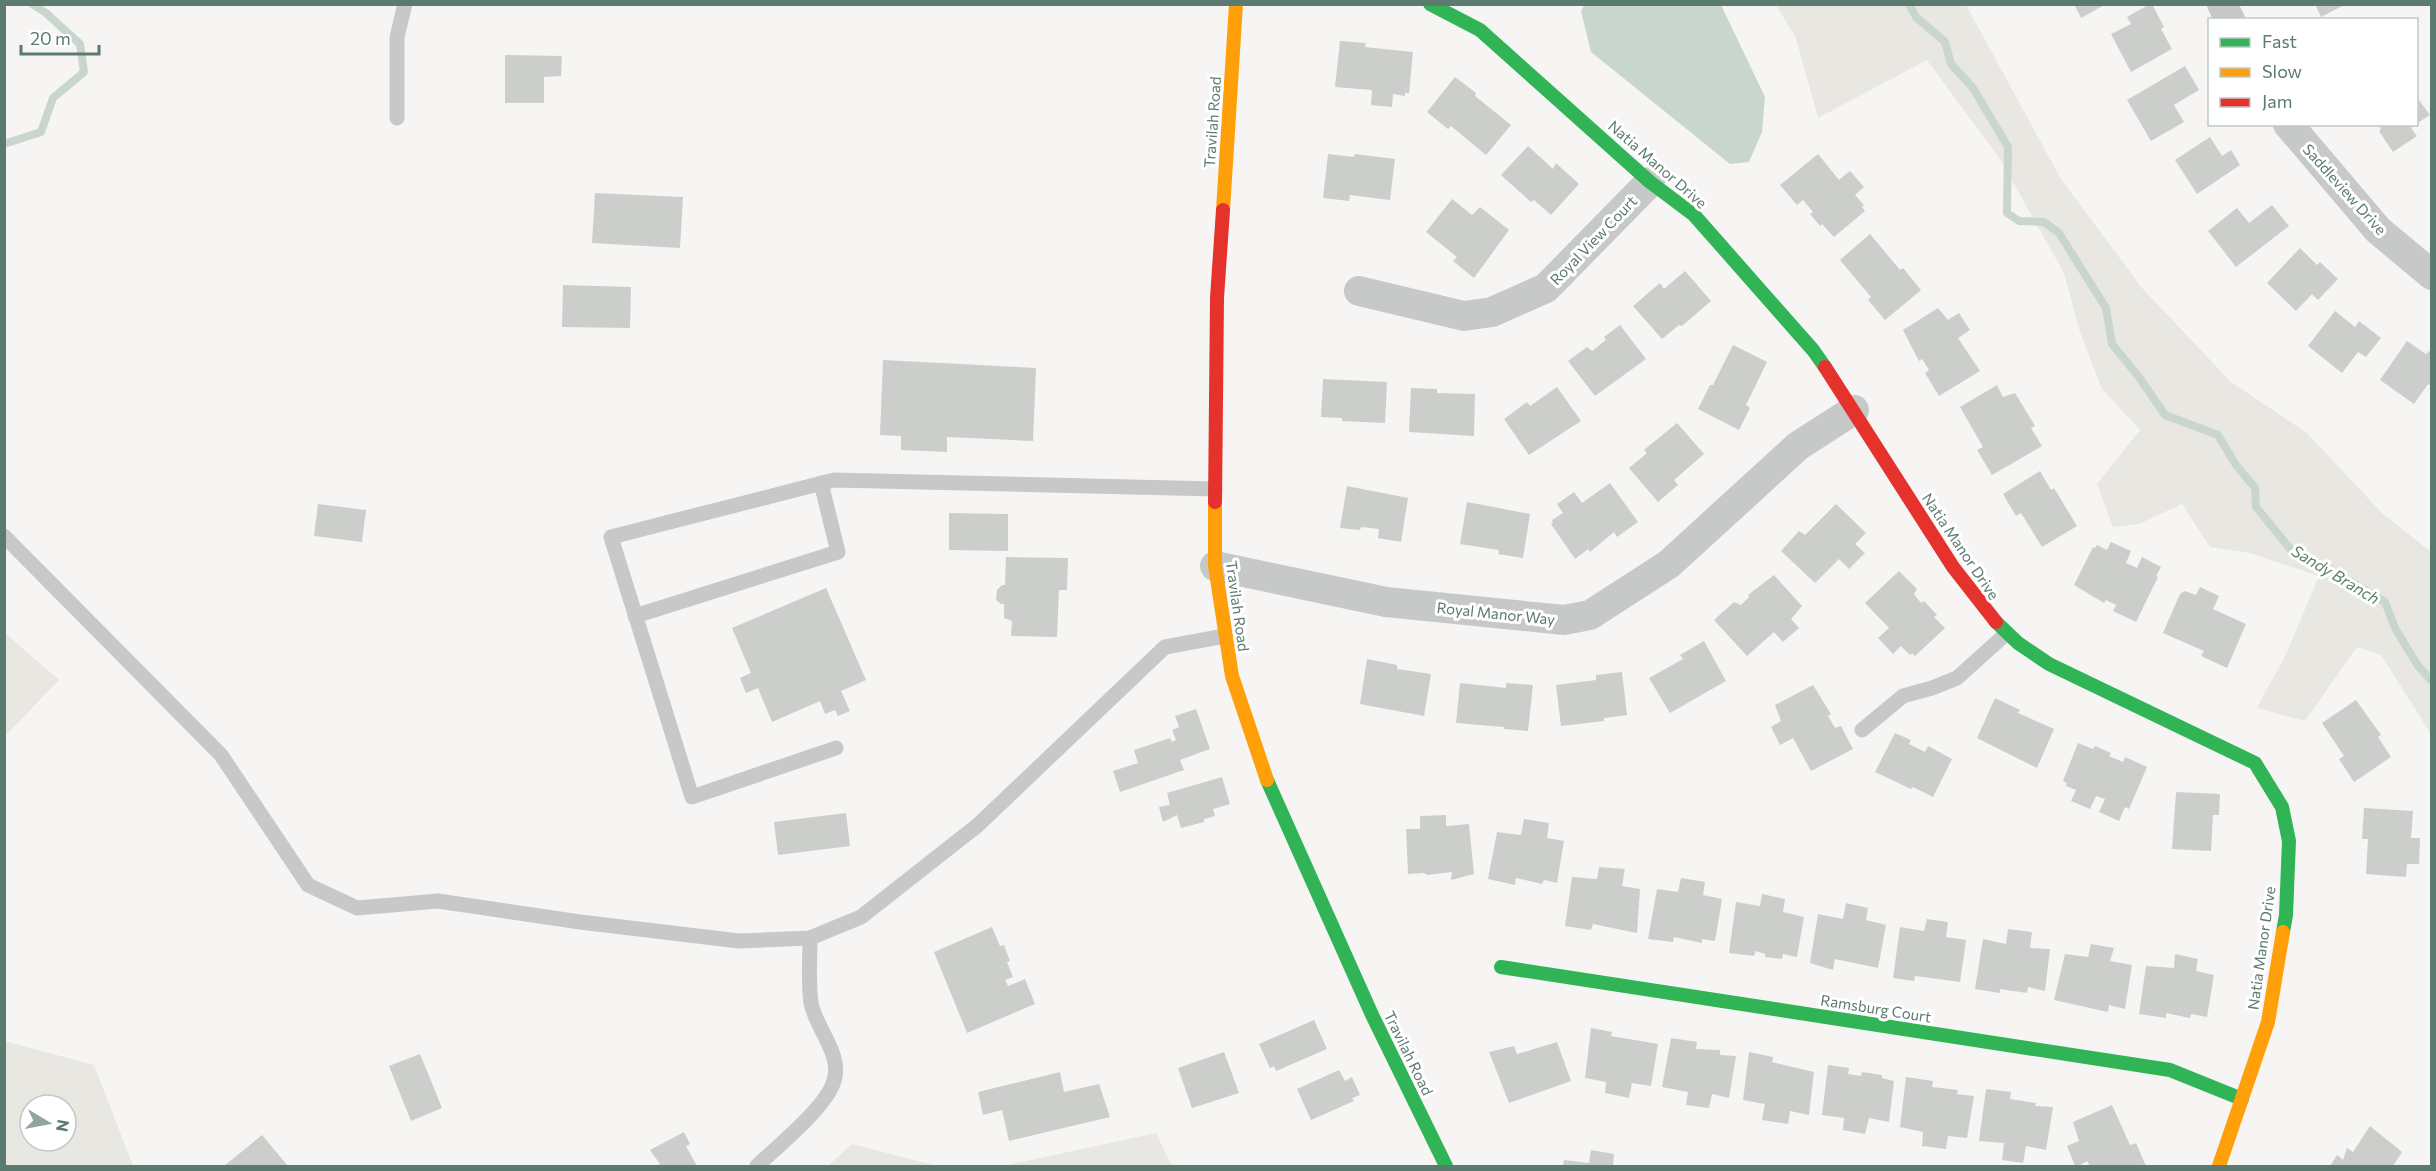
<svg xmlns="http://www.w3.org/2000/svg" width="2436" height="1171" viewBox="0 0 2436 1171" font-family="Commissioner,sans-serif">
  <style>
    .green { fill: #e8e7e1; fill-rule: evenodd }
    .water { fill: #c8d6ce }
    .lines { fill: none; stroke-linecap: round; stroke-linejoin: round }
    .stream { stroke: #c8d6ce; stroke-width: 8 }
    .building { fill: #cccecc }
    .lane { stroke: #c6c9c8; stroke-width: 15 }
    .street { stroke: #c6c9c8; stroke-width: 30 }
    .fast { stroke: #30b455; stroke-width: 14 }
    .slow { stroke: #ff9f0a; stroke-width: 14 }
    .jam { stroke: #e5322d; stroke-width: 14 }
    .labels { text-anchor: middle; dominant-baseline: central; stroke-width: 6; stroke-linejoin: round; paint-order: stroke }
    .street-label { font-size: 15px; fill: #5b7a70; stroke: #fff }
    .water-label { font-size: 16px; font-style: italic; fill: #5a7c6a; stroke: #fff }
  </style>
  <rect width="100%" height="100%" fill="#f6f5f4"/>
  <g class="green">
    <path d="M1776 5H1966L2061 179 2142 288 2231 382 2307 433 2382 513 2431 552V734L2381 655 2357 647 2305 721 2257 708 2286 654 2319 576 2250 553 2210 547 2182 504 2139 524 2113 527 2097 484 2140 430 2102 389 2080 332 2064 273 2000 159 1927 60 1818 118 1796 38Z"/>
    <path d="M5 633 59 680 5 736Z"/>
    <path d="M4 1041 94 1065 133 1166H5ZM30 1105H66V1141H30Z"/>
    <path d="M1156 1133 1172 1166H1003Z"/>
    <path d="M852 1144 937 1166H828Z"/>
  </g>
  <path class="water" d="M1585 4 1721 5 1765 97 1762 132 1749 162 1730 164 1591 52 1581 11Z"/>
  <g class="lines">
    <g class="stream">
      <path d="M1909 4 1916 17 1945 42 1951 64 1973 88 2008 147 2007 213 2019 221 2044 222 2059 233 2106 308 2112 344 2139 377 2165 415 2218 435 2236 465 2255 488 2256 507 2292 551 2326 567 2385 602 2395 628 2418 666 2432 681"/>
      <path d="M4 144 41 132 53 98 84 72 80 44 46 13 32 4"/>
    </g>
  </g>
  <g class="building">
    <path d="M2074 4H2106L2081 18Z"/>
    <path d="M2150 4H2152L2164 27 2161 29 2172 49 2131 72 2111 34 2131 24 2127 17Z"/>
    <path d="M2315 4H2346L2321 17Z"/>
    <path d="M1340 41 1366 43 1365 47 1413 52 1409 93H1405V96L1393 94 1392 107 1371 105 1372 90 1335 87Z"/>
    <path d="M505 55 562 56 561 76 544 77V103H505Z"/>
    <path d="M2185 66 2199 90 2174 105 2184 122 2151 141 2127 100Z"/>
    <path d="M1455 77 1476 93 1475 96 1511 125 1486 155 1451 126 1448 129 1427 112Z"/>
    <path d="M2416 96 2430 115 2416 124Z"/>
    <path d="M2378 124H2416L2411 128 2417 136 2393 152 2379 131 2381 130Z"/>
    <path d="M2210 137 2222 156 2231 150 2240 165 2197 194 2175 160Z"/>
    <path d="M1528 146 1553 169 1556 163 1579 184 1551 215 1534 200 1531 202 1501 175Z"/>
    <path d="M1328 154 1354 157 1355 154 1395 159 1390 200 1350 195 1349 201 1323 198Z"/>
    <path d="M1818 154 1839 180 1850 171 1864 187 1855 195 1864 205 1862 207 1865 211 1834 237 1822 224 1820 226 1810 214 1813 212 1803 200 1797 205 1780 185Z"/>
    <path d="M595 193 683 197 680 248 592 243Z"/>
    <path d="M1452 199 1472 215 1480 207 1509 230 1474 278 1453 261 1457 257 1426 232Z"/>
    <path d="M2272 205 2289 226 2236 267 2208 231 2237 208 2249 223Z"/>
    <path d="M1870 234 1900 270 1903 268 1921 290 1885 320 1868 300 1871 297 1840 260Z"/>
    <path d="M2300 248 2317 265 2320 262 2338 279 2318 300 2312 294 2296 311 2267 283Z"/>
    <path d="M1685 271 1711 301 1682 326 1679 325 1662 339 1633 306 1660 283 1664 289Z"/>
    <path d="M563 285 631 287 630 328 562 327Z"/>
    <path d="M1938 308 1948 320 1959 313 1970 330 1958 338 1980 371 1939 396 1925 373 1929 370 1922 359 1919 361 1903 330Z"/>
    <path d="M2335 311 2355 327 2359 321 2381 338 2366 357 2358 352 2342 373 2308 346Z"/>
    <path d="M1620 325 1646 359 1595 396 1568 361 1587 347 1592 351 1606 340 1604 337Z"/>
    <path d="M2407 341 2426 354 2429 351 2432 353V387L2428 384 2414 404 2380 380Z"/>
    <path d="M1733 345 1767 362 1746 405 1750 408 1739 430 1698 409 1710 385H1713Z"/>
    <path d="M883 360 1036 368 1033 441 947 437V452L901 450V436L880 435Z"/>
    <path d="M1323 379 1387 382 1385 423 1342 421V418L1321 417Z"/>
    <path d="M1997 385 2003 397 2015 393 2035 426 2031 428 2042 446 1992 475 1977 450 1983 447 1960 407Z"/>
    <path d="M1557 387 1581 421 1529 455 1504 419 1527 402 1530 406Z"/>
    <path d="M1411 388 1437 389V393L1475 394 1474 436 1409 432Z"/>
    <path d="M1677 423 1704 454 1674 480 1678 485 1658 502 1629 468 1647 453 1644 450Z"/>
    <path d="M2040 471 2051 490 2054 488 2077 526 2042 547 2021 513 2016 516 2003 494Z"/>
    <path d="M1610 483 1638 522 1617 537 1614 532 1590 552 1588 549 1575 559 1551 524 1553 523 1552 520 1563 513 1557 504 1574 492 1582 503Z"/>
    <path d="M1347 486 1408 498 1401 542 1378 538 1379 529 1361 527 1360 530 1340 528Z"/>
    <path d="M1467 502 1530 514 1523 558 1498 554 1499 550 1460 544Z"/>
    <path d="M318 504 366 510 362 542 314 536Z"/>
    <path d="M1836 504 1866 533 1855 544 1865 553 1849 569 1839 559 1815 583 1781 551 1799 531 1805 535Z"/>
    <path d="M949 513 1008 514V551L949 550Z"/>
    <path d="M2111 542 2131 551 2126 563 2137 568 2142 557 2161 567 2156 576 2158 577 2136 622 2113 611 2116 605 2106 600 2104 603 2074 585 2093 547 2095 548 2097 545 2107 550Z"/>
    <path d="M1006 557 1068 558 1067 590H1059L1057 637 1011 636 1012 621 1004 618V604H1001L996 600 997 590 1002 585H1005Z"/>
    <path d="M1899 571 1917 589 1914 594 1921 603 1924 601 1937 615 1934 617 1945 628 1915 656 1912 653 1910 655 1901 646 1893 654 1878 638 1889 628 1865 603Z"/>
    <path d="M1774 575 1802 606 1791 619 1799 628 1783 642 1774 632 1747 656 1714 620 1734 602 1741 605 1749 597 1748 595Z"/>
    <path d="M2200 587 2219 596 2213 609 2246 624 2227 668 2201 656 2204 651 2163 633 2180 594 2185 591 2196 595Z"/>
    <path d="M826 588 866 680 841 691 850 711 838 716 835 710 825 714 820 701 772 722 758 688 746 693 740 678 751 673 732 628Z"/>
    <path d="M1704 641 1726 681 1670 713 1649 678 1683 659 1680 655Z"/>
    <path d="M1367 659 1397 665V669L1431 674 1424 716 1360 704Z"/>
    <path d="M1622 672 1627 715 1604 718V721L1561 726 1556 685 1596 680V675Z"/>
    <path d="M1460 683 1506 688V683L1533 685 1528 731 1504 729V727L1456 723Z"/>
    <path d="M1813 685 1831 714 1828 716 1835 728 1841 726 1853 749 1811 771 1793 738 1780 745 1771 727 1781 721 1775 705Z"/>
    <path d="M1995 698 2020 710 2018 713 2054 729 2037 768 1977 738Z"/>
    <path d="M2356 700 2381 735 2378 737 2391 757 2354 782 2339 759 2344 756 2322 723Z"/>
    <path d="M1196 709 1210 749 1180 760 1184 770 1120 792 1113 771 1138 763 1134 750 1170 738 1172 742 1176 740 1172 730 1179 727 1175 716Z"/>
    <path d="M1895 733 1911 740 1909 744 1925 752 1928 746 1952 759 1933 797 1913 787 1911 789 1875 772Z"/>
    <path d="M2078 743 2093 749 2095 746 2111 753 2109 756 2123 762 2125 757 2147 767 2129 809 2125 807 2119 821 2099 812 2105 799 2096 796 2090 809 2071 801 2076 790 2066 786 2067 783 2063 781Z"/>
    <path d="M1222 777 1230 804 1213 809 1215 816 1204 819V822L1181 828 1177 815 1163 822 1159 807 1170 805 1167 793Z"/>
    <path d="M2176 792 2220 794 2219 815H2213L2211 851 2172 849Z"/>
    <path d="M2364 808 2413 811 2411 838H2420L2419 864H2407L2406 877 2366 874 2368 839H2362Z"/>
    <path d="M846 813 850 846 778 855 774 822Z"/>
    <path d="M1446 815V826L1469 824 1474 874 1451 880 1452 872 1427 875 1424 873 1408 874 1406 829H1420V816Z"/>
    <path d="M1524 819 1549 823 1547 838 1564 841 1557 883 1544 880 1542 884 1516 878 1515 885 1488 879 1497 832 1521 835Z"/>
    <path d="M1599 867 1625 869 1622 886 1640 889 1637 933 1593 924 1591 930 1565 926 1572 877 1597 879Z"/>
    <path d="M1681 878 1705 882 1703 895 1722 899 1715 941 1702 939V943L1674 937 1673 942 1648 939 1657 889 1678 892Z"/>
    <path d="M1762 894 1785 899 1783 912 1804 917 1797 957 1783 954 1782 959 1765 957V954L1756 951 1754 956 1729 953 1736 902 1760 906Z"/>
    <path d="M1846 903 1868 908 1866 920 1886 925 1878 968 1835 959 1833 970 1810 963 1818 914 1843 919Z"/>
    <path d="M1927 919 1948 922 1946 937 1966 940 1960 982 1915 976 1914 981 1893 978 1900 927 1924 931Z"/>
    <path d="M992 927 1000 946 1004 945 1010 961 1007 962 1013 977 1005 980 1008 986 1025 979 1035 1004 967 1033 934 952Z"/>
    <path d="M2008 929 2032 932 2030 948 2050 949 2045 991 2028 987 2027 993 2000 989V993L1975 989 1983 939 2006 944Z"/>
    <path d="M2091 944 2114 948 2110 961 2132 965 2125 1009 2109 1005 2108 1012 2054 1000 2065 954 2088 957Z"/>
    <path d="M2175 954 2198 959 2196 971 2214 975 2207 1017 2191 1014 2190 1018 2166 1013V1018L2139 1014 2146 966 2174 968Z"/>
    <path d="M1314 1020 1327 1049 1276 1071 1274 1066 1270 1068 1259 1044Z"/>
    <path d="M1591 1028 1612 1032 1611 1036 1658 1044 1651 1086 1632 1083 1629 1098 1605 1093 1606 1082 1585 1078Z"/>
    <path d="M1671 1038 1697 1042 1696 1049 1720 1050V1055L1736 1056 1729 1098 1712 1094 1709 1108 1686 1105 1688 1092 1662 1087Z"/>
    <path d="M1557 1042 1571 1081 1509 1103 1489 1052 1514 1046 1517 1054Z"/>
    <path d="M1224 1052 1239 1093 1192 1108 1178 1068Z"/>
    <path d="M1749 1052 1773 1057 1772 1062 1814 1072 1809 1115 1790 1111 1788 1124 1762 1120 1765 1104 1743 1100Z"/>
    <path d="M420 1054 442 1108 411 1121 389 1066Z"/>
    <path d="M1828 1065 1849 1068 1848 1074 1861 1076 1862 1072 1882 1075V1078L1894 1081 1889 1122 1869 1118 1865 1134 1843 1130 1844 1118 1822 1115Z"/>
    <path d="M1339 1070 1345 1081 1352 1077 1360 1095 1352 1098 1354 1101 1311 1120 1297 1089Z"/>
    <path d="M1060 1072 1064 1092 1099 1084 1110 1117 1009 1141 1002 1110 983 1115 978 1092Z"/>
    <path d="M1906 1077 1933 1081 1932 1087 1958 1090 1957 1094 1974 1096 1967 1138 1948 1136 1946 1149 1922 1146 1923 1132 1900 1127Z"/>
    <path d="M1986 1089 2011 1092 2010 1099 2036 1103 2035 1106 2053 1107 2046 1150 2026 1146 2023 1163 2002 1160 2004 1143 1979 1141Z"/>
    <path d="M2112 1105 2130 1145 2136 1143 2146 1166H2090L2087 1161 2079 1166H2075L2067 1146 2079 1141 2073 1122Z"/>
    <path d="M2370 1126 2402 1152 2393 1166H2330L2337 1155 2343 1160 2347 1148 2353 1152Z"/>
    <path d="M684 1132 690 1144 686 1146 697 1166H654L660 1164 650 1150Z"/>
    <path d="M262 1135 288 1166H224L229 1162Z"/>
    <path d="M1591 1150 1614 1154 1613 1166H1563L1564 1160 1589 1163Z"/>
  </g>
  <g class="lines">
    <g class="lane">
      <path d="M397 118V37L405 4"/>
      <path d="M4 536 221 755 308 885 357 908 438 901 580 922 739 941 810 938 861 917 978 825 1165 647 1225 636"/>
      <path d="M635 616 838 552 821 483"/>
      <path d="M1862 730 1903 696 1932 688 1957 678 2007 633"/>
      <path d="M836 748 692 797 611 537 834 480 1215 489"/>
      <path d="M757 1166C778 1146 821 1111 832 1086 846 1057 816 1030 811 1003 808 981 810 959 810 938"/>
    </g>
    <g class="street">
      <path d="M2222 4 2230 20"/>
      <path d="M2288 124 2378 230 2432 275"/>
      <path d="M1359 291 1464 316 1492 312 1546 288 1650 182"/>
      <path d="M1215 566 1386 602 1564 620 1590 615 1669 564 1798 446 1854 410"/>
    </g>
    <g class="fast">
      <path d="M1430 4 1480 30 1650 182 1694 215 1813 350 1825 367"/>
      <path d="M1996 622 2018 643 2049 664 2255 763 2282 807 2289 841 2286 915 2283 932"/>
      <path d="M1267 780 1373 1017 1446 1166"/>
      <path d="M1501 967 2170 1070 2242 1099"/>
    </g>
    <g class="slow">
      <path d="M1223 210 1236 4"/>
      <path d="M1215 502V566L1232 676 1267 780"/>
      <path d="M2219 1166 2268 1022 2283 932"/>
    </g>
    <g class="jam">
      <path d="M1825 367 1953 567 1996 622"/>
      <path d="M1215 502 1217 298 1223 210"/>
    </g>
  </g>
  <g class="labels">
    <g class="street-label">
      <text transform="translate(1212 122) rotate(-86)">Travilah Road</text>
      <text transform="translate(1658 164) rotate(41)">Natia Manor Drive</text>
      <text transform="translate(2345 189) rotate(48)">Saddleview Drive</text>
      <text transform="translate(1593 240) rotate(-46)">Royal View Court</text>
      <text transform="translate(1961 546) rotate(56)">Natia Manor Drive</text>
      <text transform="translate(1238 606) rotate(82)">Travilah Road</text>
      <text transform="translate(1496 613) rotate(6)">Royal Manor Way</text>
      <text transform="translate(2261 948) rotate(-82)">Natia Manor Drive</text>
      <text transform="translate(1876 1008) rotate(9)">Ramsburg Court</text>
      <text transform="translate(1409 1053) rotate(64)">Travilah Road</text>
    </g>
    <g class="water-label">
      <text transform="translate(2336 574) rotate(31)">Sandy Branch</text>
    </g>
  </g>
  <rect width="2436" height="1171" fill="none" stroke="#5b7a70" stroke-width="12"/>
  <rect x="2208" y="18" width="210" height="108" fill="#ffffff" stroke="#bdcac6" stroke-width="1.5"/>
  <rect x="2220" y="38" width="30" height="9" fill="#30b455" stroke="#bdcac6" stroke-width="1.5"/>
  <text x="2262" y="48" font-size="18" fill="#5b7a70">Fast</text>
  <rect x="2220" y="68" width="30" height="9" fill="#ff9f0a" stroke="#bdcac6" stroke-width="1.5"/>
  <text x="2262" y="78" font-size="18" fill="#5b7a70">Slow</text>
  <rect x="2220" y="98" width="30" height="9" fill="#e5322d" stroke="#bdcac6" stroke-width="1.5"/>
  <text x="2262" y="108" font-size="18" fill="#5b7a70">Jam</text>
  <g transform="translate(48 1123) rotate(100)"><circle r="28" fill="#ffffff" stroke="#bdcac6" stroke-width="1.5"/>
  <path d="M0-4.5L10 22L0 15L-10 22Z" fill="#91a59e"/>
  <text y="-9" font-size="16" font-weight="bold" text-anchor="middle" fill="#5b7a70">N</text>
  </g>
  <path d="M21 45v9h78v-9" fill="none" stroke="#5b7a70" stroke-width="3"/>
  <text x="30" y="45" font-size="18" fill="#5b7a70" stroke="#ffffff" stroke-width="4.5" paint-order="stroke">20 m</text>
</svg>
